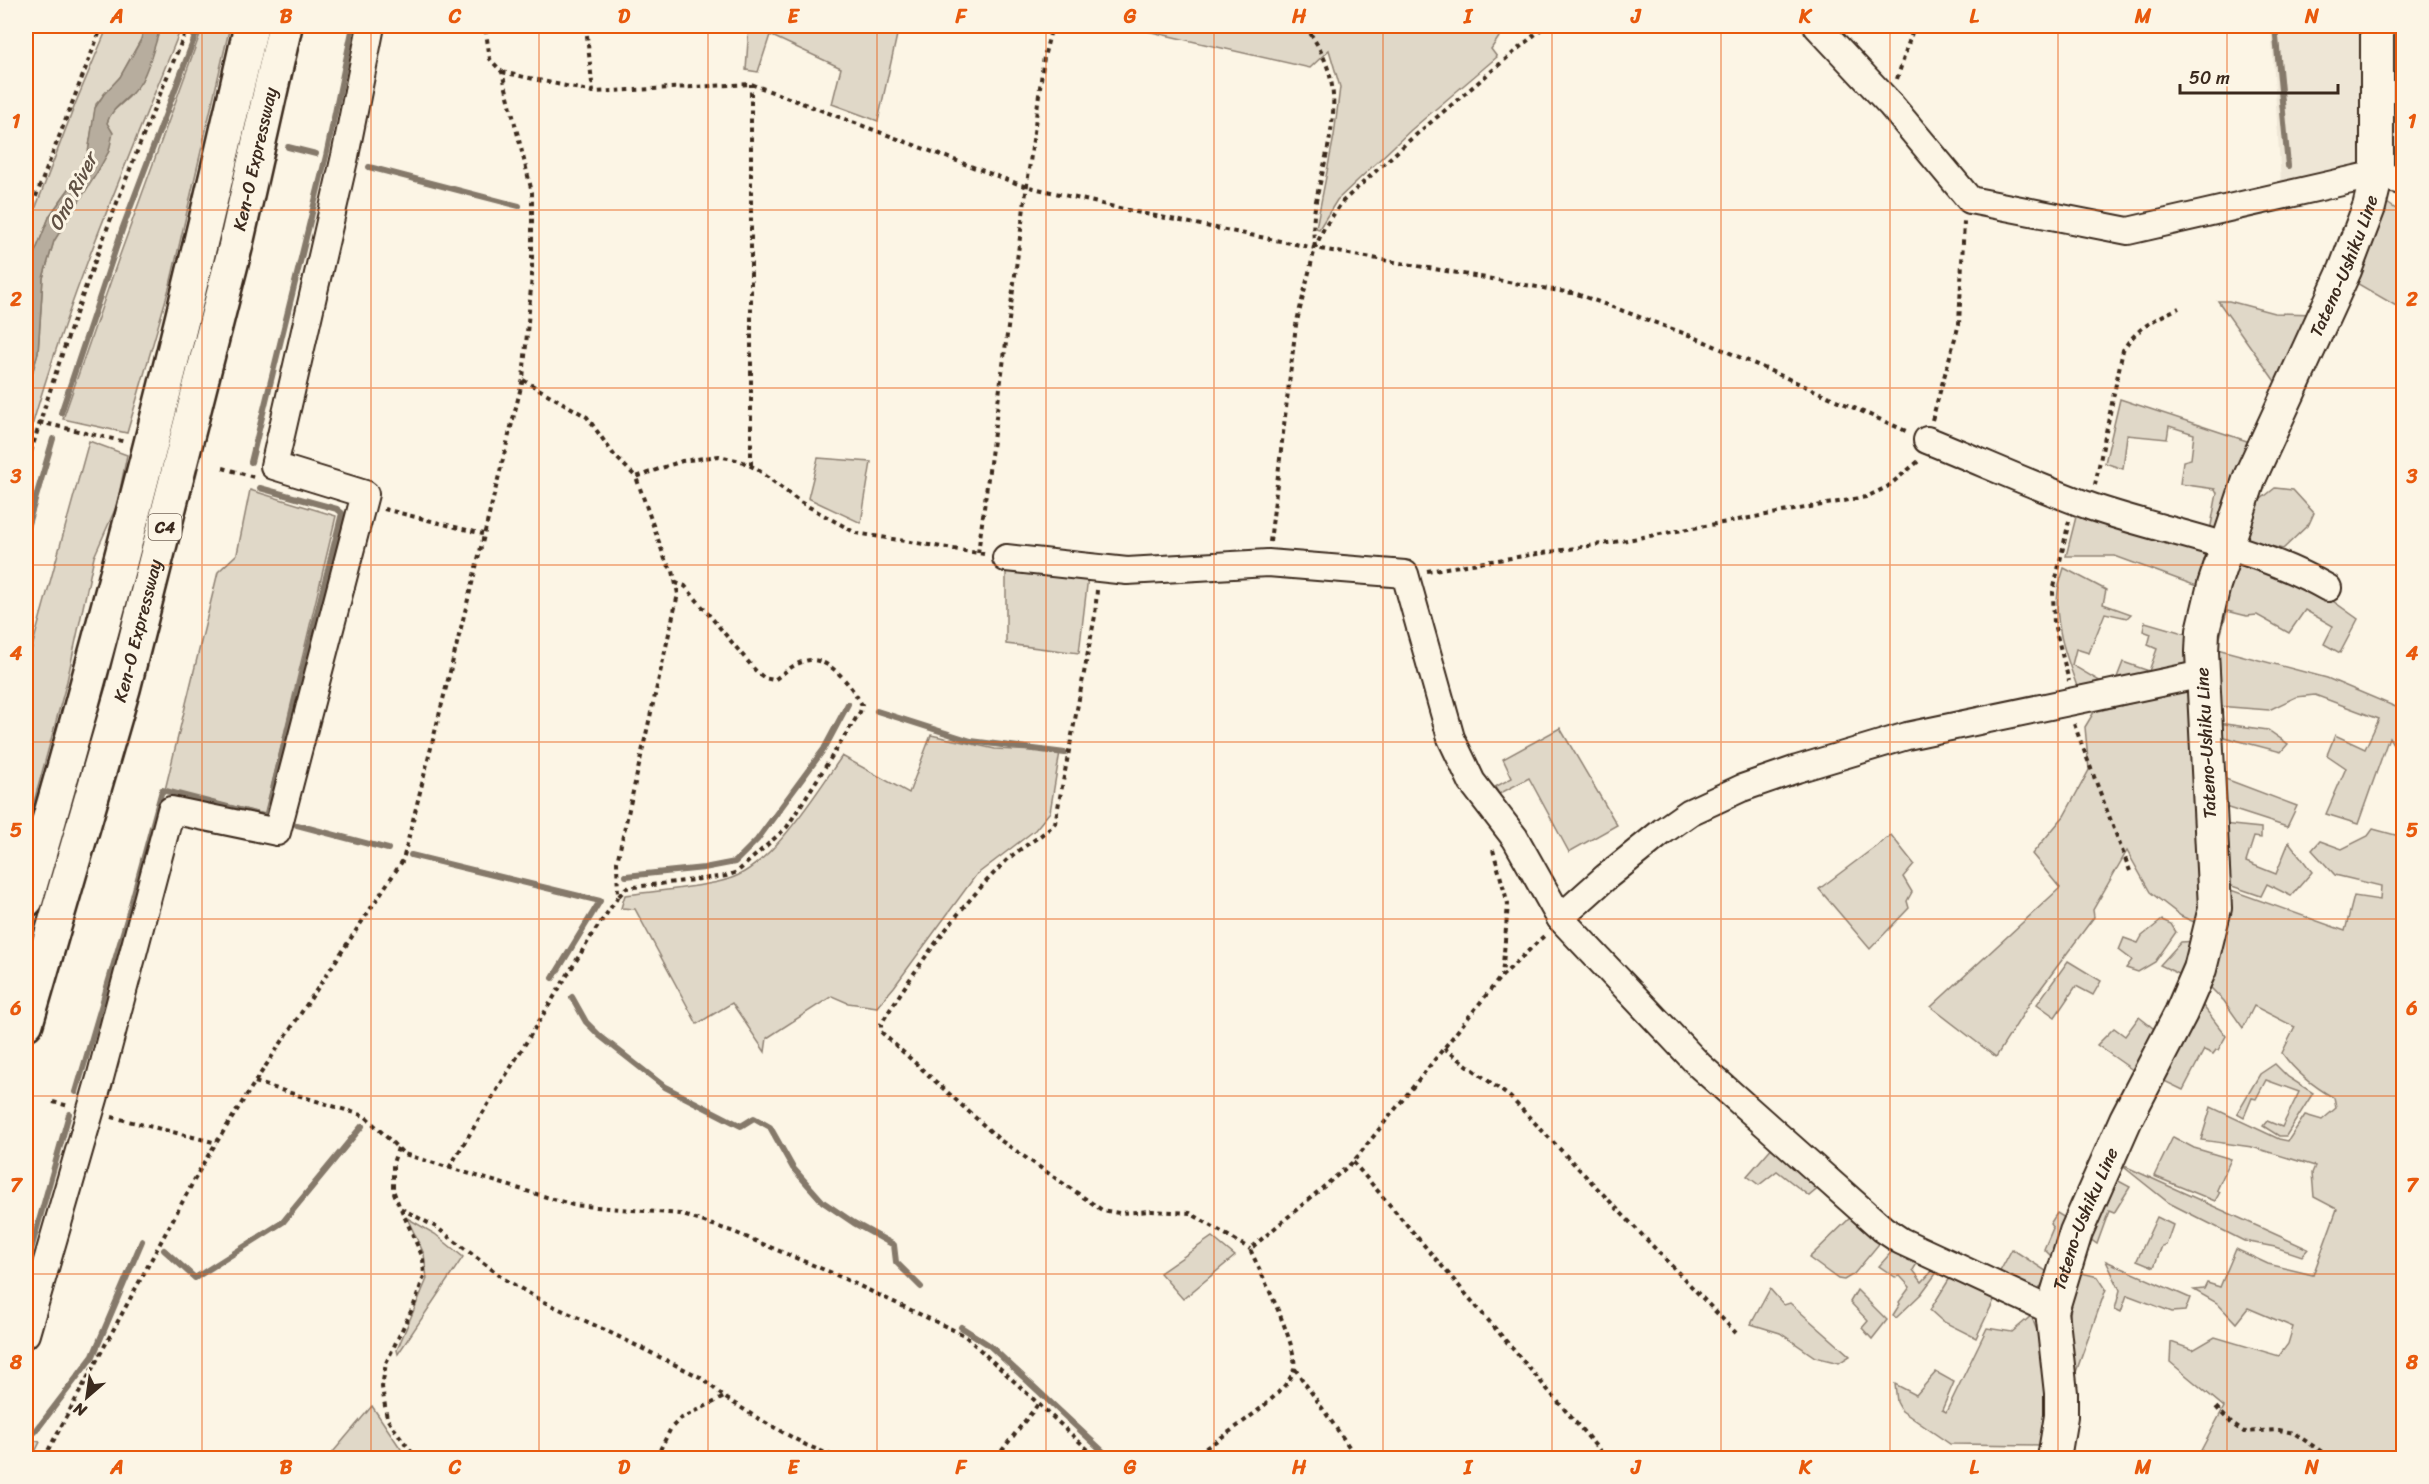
<svg xmlns="http://www.w3.org/2000/svg" width="2429" height="1484" viewBox="0 0 2429 1484" font-family="Sriracha,sans-serif">
  <style>
    .built { fill: #eee6d6 }
    .green { fill: #e0d8c8; stroke: #8e8173; stroke-width: 1.5 }
    .water { fill: #b7ad9e; stroke: #85796b; stroke-width: 1.5 }
    .lines { fill: none; stroke-linecap: round; stroke-linejoin: round }
    .stream { stroke: #85796b; stroke-width: 6 }
    .minor-casing { stroke: #3b2a1e; stroke-width: 30 }
    .major-casing { stroke: #3b2a1e; stroke-width: 36 }
    .highway-casing { stroke: #3b2a1e; stroke-width: 38 }
    .path { stroke: #3b2a1e; stroke-width: 4; stroke-dasharray: 4.5 4.5; stroke-linecap: butt }
    .minor { stroke: #fcf5e5; stroke-width: 26 }
    .major { stroke: #fcf5e5; stroke-width: 32 }
    .highway { stroke: #fcf5e5; stroke-width: 33 }
    .grid { fill: none; stroke: #e8590c; stroke-width: 1.5; stroke-opacity: 0.55 }
    .labels { text-anchor: middle; dominant-baseline: central; stroke-width: 6; stroke-linejoin: round; paint-order: stroke }
    .shield { fill: #fcf5e5; stroke: #75675a; stroke-width: 1.5 }
    .shield-label { font-size: 16px; font-weight: bold; fill: #3b2a1e }
    .street-label { font-size: 18px; fill: #3b2a1e; stroke: #fcf5e5 }
    .water-label { font-size: 20px; font-style: italic; fill: #605144; stroke: #fcf5e5 }
    .neatline { fill: none; stroke: #e8590c; stroke-width: 2 }
    .grid-label { font-size: 20px; text-anchor: middle; font-weight: bold; fill: #e8590c }
  </style>
  <rect width="100%" height="100%" fill="#fcf5e5"/>
  <filter id="ink" filterUnits="userSpaceOnUse"><feTurbulence type="fractalNoise" baseFrequency=".0167" numOctaves="2"/><feDisplacementMap in="SourceGraphic" scale="12" xChannelSelector="R" yChannelSelector="G"/><feConvolveMatrix kernelMatrix="1 2 1 2 8 2 1 2 1" color-interpolation-filters="sRGB"/></filter>
  <g filter="url(#ink)">
    <path class="built" d="M2271 26H2366V170L2281 183Z"/>
    <g class="green">
      <path d="M108 26H145L141 39 120 77 96 104 88 153 69 189 50 215 28 270 26 291V233L76 102Z"/>
      <path d="M161 26H182C126 164 66 302 26 447V394L38 353 43 278 54 241 109 151 107 123 110 114 129 97 142 80Z"/>
      <path d="M203 26H230L170 285 127 433 63 419 117 263Z"/>
      <path d="M749 26H899L878 121 832 104 841 68 770 35 758 72 746 70Z"/>
      <path d="M1125 26H1493L1501 34 1491 49 1497 57 1411 130 1337 200 1319 229 1316 228 1334 136 1340 87 1329 50 1310 68Z"/>
      <path d="M2390 26H2403V172L2387 167Z"/>
      <path d="M2387 203 2403 214V310L2353 281Z"/>
      <path d="M2218 301H2229L2274 313 2316 314 2279 387Z"/>
      <path d="M2120 399 2253 443 2224 534 2210 531 2217 493 2215 489 2180 484 2183 461 2191 459 2194 434 2169 426 2167 439 2127 435 2123 469 2105 463Z"/>
      <path d="M89 441 127 455 117 505 94 557 67 681 26 831V669Z"/>
      <path d="M818 458 871 462 861 523 808 498Z"/>
      <path d="M2275 488 2293 490 2314 513 2309 524 2283 549 2244 540 2255 504Z"/>
      <path d="M250 490 336 516 265 814 165 790 218 572 237 554Z"/>
      <path d="M2078 509 2215 549 2202 588 2115 556H2066Z"/>
      <path d="M2237 554 2327 597 2358 619 2340 653 2324 644 2333 626 2305 610 2289 633 2257 615 2247 616 2227 611 2217 649 2327 678 2403 710V761L2389 737 2358 824 2326 814 2346 768 2327 755 2335 735 2365 749 2379 719 2315 695 2296 697 2269 710 2217 706 2212 643Z"/>
      <path d="M1006 565 1088 577 1079 653 1006 644Z"/>
      <path d="M2064 568 2106 590 2103 604 2131 614 2127 618 2105 613 2089 653 2076 649 2072 665 2110 687 2079 692C2068 661 2053 624 2058 591 2059 583 2062 575 2064 568Z"/>
      <path d="M2145 622 2190 635 2187 674 2114 685 2123 662 2149 671 2157 649 2148 645 2151 634 2143 631Z"/>
      <path d="M2191 689 2204 884 2196 923 2181 916 2150 892 2127 851 2093 910 2094 917 2030 1003 1996 1057 1931 1007 2060 888 2032 854 2064 816 2089 770 2085 727 2094 712Z"/>
      <path d="M2218 723 2268 730 2288 744 2281 752 2224 737 2218 770Z"/>
      <path d="M1560 728 1617 825 1569 852 1529 778 1499 794 1495 787 1512 778 1503 759Z"/>
      <path d="M931 735 995 749 1060 752 1050 812 1035 830 976 875 894 987 877 1007 848 1003 832 996 767 1038 765 1052 732 1003 697 1024 635 909 621 908 625 895C656 891 700 888 729 879 772 866 817 792 842 756L909 793Z"/>
      <path d="M2223 778 2297 806 2287 827 2222 806Z"/>
      <path d="M2222 824 2261 828V838L2254 837 2246 862 2276 874 2289 842 2312 872 2291 896 2267 884 2261 896 2229 885Z"/>
      <path d="M2373 829 2403 837V1458H2197L2224 1407 2170 1362 2171 1342 2193 1350 2215 1337 2279 1356 2288 1344 2293 1327 2248 1308 2236 1323 2217 1303 2194 1290 2204 1289 2207 1283 2220 1287 2236 1249 2268 1264 2313 1275 2337 1209 2314 1197 2312 1173 2315 1166 2252 1147 2201 1140 2211 1107 2279 1139 2288 1141 2305 1115 2322 1120 2336 1108 2334 1098C2313 1086 2296 1073 2282 1053L2295 1027 2254 1006 2243 1028 2224 1001 2208 985 2228 889 2345 931 2354 896 2380 900 2381 886 2335 875 2312 850 2320 841 2342 849 2368 836Z"/>
      <path d="M1891 835 1914 864 1903 877 1912 892 1907 901 1909 908 1870 949 1819 889Z"/>
      <path d="M2162 920 2171 924 2176 932 2155 962 2138 972 2126 968 2132 960 2119 950 2124 938 2138 943 2142 936Z"/>
      <path d="M2197 941 2185 977 2160 965 2181 942Z"/>
      <path d="M2068 961 2101 981 2093 995 2076 986 2055 1017 2037 1004Z"/>
      <path d="M2200 1002 2226 1036 2218 1050H2216L2213 1054 2204 1050 2183 1090 2160 1079Z"/>
      <path d="M2139 1017 2158 1032 2137 1073 2097 1045 2114 1028 2125 1036Z"/>
      <path d="M2275 1064 2288 1077 2313 1093 2286 1136H2279L2263 1126 2267 1121 2282 1127 2299 1092 2266 1080 2256 1099 2252 1098 2244 1117 2237 1113 2260 1074Z"/>
      <path d="M2173 1137 2194 1148 2231 1159 2217 1190 2220 1192 2215 1201 2154 1176Z"/>
      <path d="M1774 1145 1821 1186 1809 1196 1777 1171 1759 1185 1747 1176Z"/>
      <path d="M2120 1164 2308 1249 2302 1256 2275 1247 2244 1241 2169 1203Z"/>
      <path d="M2113 1178 2130 1187 2114 1213 2109 1211 2097 1244 2090 1239Z"/>
      <path d="M2057 1213 2070 1221 2052 1257 2044 1249 2053 1228 2050 1224Z"/>
      <path d="M1851 1217 1883 1239 1854 1274 1844 1280 1838 1279 1809 1258Z"/>
      <path d="M2157 1217 2173 1225 2166 1245 2162 1246 2154 1267 2137 1260Z"/>
      <path d="M407 1218 435 1234 463 1257 398 1354 397 1350 427 1279 424 1254Z"/>
      <path d="M1212 1237 1235 1256 1183 1299 1160 1273Z"/>
      <path d="M1896 1247 1918 1262 1913 1270 1922 1282 1935 1268 1938 1271 1921 1294 1896 1318 1893 1315 1900 1304 1899 1302 1910 1287 1900 1276 1895 1277 1879 1266Z"/>
      <path d="M2012 1249 2049 1273 2035 1296 1997 1277Z"/>
      <path d="M2106 1261 2190 1298 2185 1311 2172 1312 2127 1295 2121 1312 2115 1309 2120 1290Z"/>
      <path d="M2078 1272 2098 1277 2106 1289 2076 1372 2067 1374C2066 1338 2069 1307 2078 1272Z"/>
      <path d="M1959 1275 1997 1294 1976 1338 1942 1321 1930 1310 1950 1278Z"/>
      <path d="M1770 1289 1784 1305 1790 1303 1850 1356 1839 1363 1815 1357 1780 1333 1751 1324Z"/>
      <path d="M1857 1290 1887 1320 1872 1339 1862 1328 1868 1321 1850 1302Z"/>
      <path d="M2031 1316C2050 1355 2048 1402 2047 1445L1950 1444 1902 1411 1897 1402 1895 1384 1916 1395 1936 1372 1954 1382 1942 1410 1946 1412 1987 1328 2012 1332Z"/>
      <path d="M372 1406 407 1458H328Z"/>
      <path d="M26 1438 40 1442 32 1458H26Z"/>
    </g>
    <path class="water" d="M145 26H161C155 43 151 63 142 80 134 97 112 105 107 123L113 133 109 151 98 171 54 241 43 278 38 353 26 394V291L28 270 50 215 69 189 88 153 95 108 104 94 120 77 141 40Z"/>
    <g class="lines">
      <g class="stream">
        <path d="M2275 26 2288 166"/>
        <path d="M288 147 316 154"/>
        <path d="M2396 165 2404 167"/>
        <path d="M369 167 519 206"/>
        <path d="M61 413 123 227 199 26"/>
        <path d="M251 462 326 156 353 26"/>
        <path d="M26 531 53 439"/>
        <path d="M877 711 971 741 1065 753"/>
        <path d="M297 825 388 849"/>
        <path d="M411 855 600 901 553 978"/>
        <path d="M626 876 704 868 735 862 757 840 824 749 848 704"/>
        <path d="M572 997 586 1022 600 1036 665 1087 741 1126 754 1118 770 1127 793 1168 823 1202 854 1223 894 1245 896 1262 921 1287"/>
        <path d="M76 1092 127 919 162 790 266 817 342 513 337 509 260 488"/>
        <path d="M164 1250 195 1278 283 1222 362 1126"/>
        <path d="M26 1267 69 1114"/>
        <path d="M961 1327 989 1345 1110 1458"/>
        <path d="M26 1430 35 1432 93 1356 142 1241"/>
      </g>
      <defs>
        <g id="minor">
          <path d="M1817 26 1890 104 1970 200 2128 231 2377 174 2404 182"/>
          <path d="M1927 440C1982 462 2036 487 2092 507 2171 534 2255 546 2328 588"/>
          <path d="M1006 558 1127 571 1268 563 1405 574 1451 738 1472 782 1515 838 1560 918 1700 1066 1883 1229 1901 1241 2052 1311"/>
          <path d="M1560 918 1606 877 1663 831 1690 812 1742 788 1797 769 1907 736 2203 674"/>
          <path d="M26 1334 100 1078 171 810 277 832 365 494 274 466 345 156 371 26"/>
        </g>
        <g id="major">
          <path id="s1" d="M2054 1458 2061 1416V1393L2052 1311 2076 1232 2126 1119 2181 1013 2200 969 2215 908 2202 652 2203 631 2214 585 2250 477 2345 270 2369 207 2377 174V26"/>
        </g>
        <g id="highway">
          <path d="M26 900C111 611 185 319 251 26"/>
          <path id="s2" d="M26 1023 123 689 235 248 285 26"/>
        </g>
      </defs>
      <use href="#minor" class="minor-casing"/>
      <use href="#major" class="major-casing"/>
      <use href="#highway" class="highway-casing"/>
      <g class="path">
        <path d="M586 26 593 92"/>
        <path d="M1305 26C1345 80 1335 118 1321 179 1315 202 1311 224 1315 247"/>
        <path d="M502 72 593 92 751 84 1021 185 1136 212 1315 248 1577 294 1694 337 1906 431"/>
        <path d="M1897 79 1914 26"/>
        <path d="M26 222 102 26"/>
        <path d="M523 380 587 417 614 455 636 477 682 461 719 456 741 461 757 469 800 502 856 533 984 554"/>
        <path d="M1932 420 1959 324 1964 221"/>
        <path d="M39 422 126 442"/>
        <path d="M751 465V84"/>
        <path d="M223 468 254 477"/>
        <path d="M26 469C70 317 128 171 188 26"/>
        <path d="M2095 485 2123 350C2136 328 2157 318 2179 308"/>
        <path d="M384 509 483 534"/>
        <path d="M2069 521 2053 592 2054 624 2069 681"/>
        <path d="M1270 542 1296 325 1315 248 1324 228 1343 201 1411 139 1545 26"/>
        <path d="M978 553 1044 57 1052 26"/>
        <path d="M1427 571 1627 540 1866 497 1887 487 1920 460"/>
        <path d="M1097 590 1095 616 1055 823C1041 838 1022 846 1007 860 958 908 917 966 881 1024V1032L1000 1140 1102 1210 1119 1213 1152 1211 1190 1213 1250 1249"/>
        <path d="M2074 724 2130 871"/>
        <path d="M1493 850 1508 904 1502 977"/>
        <path d="M619 896 626 888 726 876 737 872 787 827 860 712 862 705C852 687 827 651 802 662 792 665 783 674 774 680L764 678 755 670 685 586 676 583"/>
        <path d="M1444 1048 1510 1097 1736 1333"/>
        <path d="M255 1082 365 1116 404 1154 573 1205 680 1214 734 1232 832 1273 964 1335 1097 1458"/>
        <path d="M53 1102 69 1106"/>
        <path d="M112 1117 217 1143"/>
        <path d="M398 1148 393 1163V1190L400 1208 436 1227 506 1280 544 1302 605 1330 702 1378 724 1397 759 1419 806 1445 838 1458"/>
        <path d="M1353 1162 1606 1458"/>
        <path d="M449 1168 592 935 618 897 617 862 678 594 673 571 666 562 636 477"/>
        <path d="M401 1209 423 1258 424 1276 414 1305 386 1363 382 1387 387 1419 416 1458"/>
        <path d="M1295 1369 1357 1458"/>
        <path d="M2216 1407 2232 1424 2244 1432 2279 1430 2294 1433 2331 1458"/>
        <path d="M44 1458 204 1162 255 1082 403 860 523 379 532 276V192L502 72 490 59 485 26"/>
        <path d="M656 1458 671 1428 680 1419 724 1397"/>
        <path d="M996 1458 1039 1403"/>
        <path d="M1191 1458C1214 1442 1289 1395 1294 1369 1299 1347 1260 1272 1250 1249L1353 1162 1499 979 1546 934"/>
      </g>
      <use href="#minor" class="minor"/>
      <use href="#major" class="major"/>
      <use href="#highway" class="highway"/>
    </g>
  </g>
  <path class="grid" d="M202 26V1458M371 26V1458M539 26V1458M708 26V1458M877 26V1458M1046 26V1458M1214 26V1458M1383 26V1458M1552 26V1458M1721 26V1458M1890 26V1458M2058 26V1458M2227 26V1458M26 210H2404M26 388H2404M26 565H2404M26 742H2404M26 919H2404M26 1096H2404M26 1274H2404"/>
  <g class="labels">
    <rect class="shield" x="148.5" y="514" width="33" height="26" rx="4.5"/>
    <g class="shield-label">
      <text x="165" y="527">C4</text>
    </g>
    <g class="street-label">
      <text stroke="none"><textPath href="#s2" startOffset="894">Ken-O Expressway</textPath></text>
      <text stroke="none"><textPath href="#s1" startOffset="1254">Tateno-Ushiku Line</textPath></text>
      <text stroke="none"><textPath href="#s2" startOffset="408">Ken-O Expressway</textPath></text>
      <text transform="translate(2206 743) rotate(-93)">Tateno-Ushiku Line</text>
      <text stroke="none"><textPath href="#s1" startOffset="246">Tateno-Ushiku Line</textPath></text>
    </g>
    <g class="water-label">
      <text transform="translate(73 192) rotate(-63)">Ono River</text>
    </g>
  </g>
  <rect width="2429" height="1484" fill="none" stroke="#fcf5e5" stroke-width="66"/>
  <g transform="translate(87 1397) rotate(209)" stroke="#fcf5e5" stroke-width="4.5" paint-order="stroke">
  <path d="M0-4.5L10 22L0 15L-10 22Z" fill="#3b2a1e"/>
  <text y="-9" font-size="16" font-weight="bold" text-anchor="middle" fill="#3b2a1e">N</text>
  </g>
  <path d="M2180 84v9h158v-9" fill="none" stroke="#3b2a1e" stroke-width="3"/>
  <text x="2189" y="84" font-size="18" fill="#3b2a1e" stroke="#fcf5e5" stroke-width="4.5" paint-order="stroke">50 m</text>
  <rect x="33" y="33" width="2363" height="1418" class="neatline"/>
  <g class="grid-label">
    <text x="117" y="23">A</text>
    <text x="286" y="23">B</text>
    <text x="455" y="23">C</text>
    <text x="624" y="23">D</text>
    <text x="793" y="23">E</text>
    <text x="961" y="23">F</text>
    <text x="1130" y="23">G</text>
    <text x="1299" y="23">H</text>
    <text x="1468" y="23">I</text>
    <text x="1636" y="23">J</text>
    <text x="1805" y="23">K</text>
    <text x="1974" y="23">L</text>
    <text x="2143" y="23">M</text>
    <text x="2312" y="23">N</text>
    <text x="16" y="128">1</text>
    <text x="2412" y="128">1</text>
    <text x="16" y="306">2</text>
    <text x="2412" y="306">2</text>
    <text x="16" y="483">3</text>
    <text x="2412" y="483">3</text>
    <text x="16" y="660">4</text>
    <text x="2412" y="660">4</text>
    <text x="16" y="837">5</text>
    <text x="2412" y="837">5</text>
    <text x="16" y="1015">6</text>
    <text x="2412" y="1015">6</text>
    <text x="16" y="1192">7</text>
    <text x="2412" y="1192">7</text>
    <text x="16" y="1369">8</text>
    <text x="2412" y="1369">8</text>
    <text x="117" y="1474">A</text>
    <text x="286" y="1474">B</text>
    <text x="455" y="1474">C</text>
    <text x="624" y="1474">D</text>
    <text x="793" y="1474">E</text>
    <text x="961" y="1474">F</text>
    <text x="1130" y="1474">G</text>
    <text x="1299" y="1474">H</text>
    <text x="1468" y="1474">I</text>
    <text x="1636" y="1474">J</text>
    <text x="1805" y="1474">K</text>
    <text x="1974" y="1474">L</text>
    <text x="2143" y="1474">M</text>
    <text x="2312" y="1474">N</text>
  </g>
</svg>
